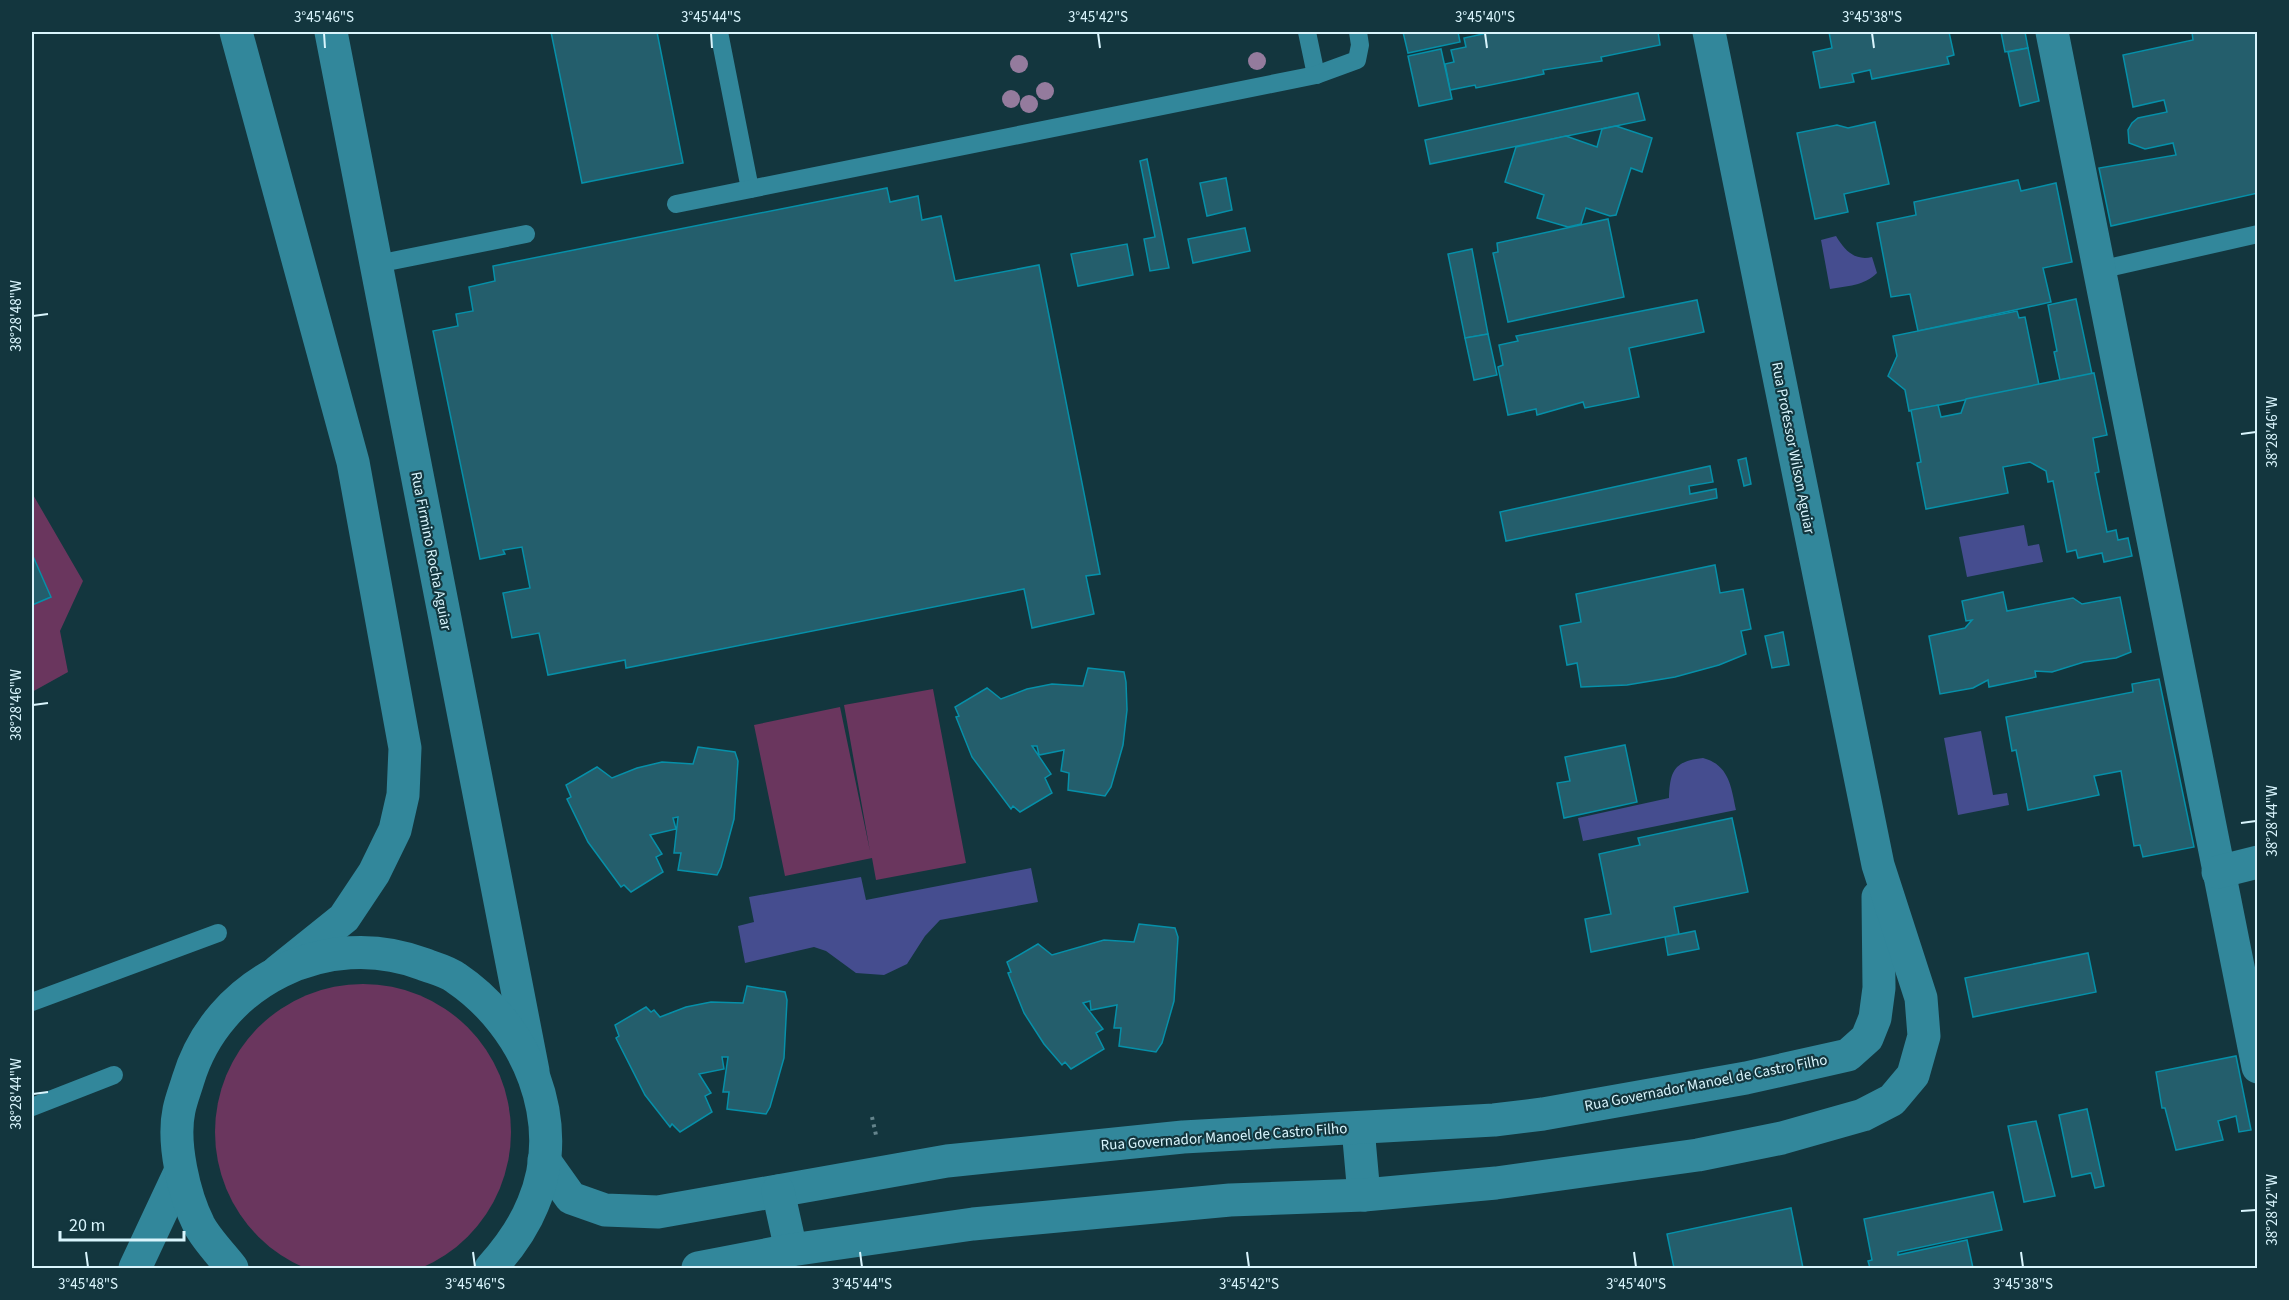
<svg xmlns="http://www.w3.org/2000/svg" width="2289" height="1300" viewBox="0 0 2289 1300" font-family="'Source Sans 3',sans-serif">
  <style>
    .green { fill: #6a365e }
    .water { fill: #454d8f }
    .building { fill: #245e6c; stroke: #0690a9; stroke-width: 1.5 }
    .lines { fill: none; stroke-linecap: round; stroke-linejoin: round }
    .path { stroke: #64848c; stroke-width: 4; stroke-dasharray: 3 4.5; stroke-linecap: butt }
    .lane { stroke: #32879b; stroke-width: 18 }
    .street { stroke: #32879b; stroke-width: 33 }
    .secondary { stroke: #32879b; stroke-width: 33 }
    .tree { fill: #947b9d }
    .ticks { fill: none; stroke: #d9f5fd; stroke-width: 2 }
    .labels { text-anchor: middle; dominant-baseline: central; stroke-width: 4.5; stroke-linejoin: round; paint-order: stroke }
    .street-label { font-size: 15px; fill: #d9f5fd; stroke: #13363e }
    .neatline { fill: none; stroke: #d9f5fd; stroke-width: 2 }
    .ticks-label { font-size: 15px; text-anchor: middle; fill: #d9f5fd }
  </style>
  <rect width="100%" height="100%" fill="#13363e"/>
  <g class="green">
    <path d="M32 493 83 581 60 631 68 672 32 692V605L51 597 32 554Z"/>
    <path d="M933 689 966 863 876 880 872 858 785 876 754 725 840 707 870 851 844 705Z"/>
    <circle cx="363" cy="1132" r="148"/>
  </g>
  <g class="water">
    <path d="M1836 236C1845 251 1855 261 1872 257L1877 273C1864 286 1847 286 1830 289L1821 240Z"/>
    <path d="M2024 525 2028 546 2039 544 2043 562 1967 577 1959 537Z"/>
    <path d="M1981 731 1993 795 2007 793 2009 805 1958 815 1944 738Z"/>
    <path d="M1703 758C1729 765 1731 786 1736 810L1583 841 1578 818 1669 798C1670 771 1674 761 1703 758Z"/>
    <path d="M1031 868 1038 902 940 920 925 936 907 964 884 975 856 973 826 951 814 947 745 963 738 926 754 922 749 897 861 877 866 900Z"/>
  </g>
  <g class="building">
    <path d="M551 32H657L683 163 582 183Z"/>
    <path d="M1403 32H1458L1460 42 1408 53Z"/>
    <path d="M1492 32H1658L1660 45 1601 57 1602 61 1543 70 1544 74 1476 88 1475 85 1450 90 1445 64 1454 62 1451 50 1466 47 1464 38Z"/>
    <path d="M1829 32H1949L1954 55 1947 57 1949 64 1872 79 1870 70 1852 74 1854 82 1820 88 1813 52 1832 48Z"/>
    <path d="M2001 32H2025L2028 48 2005 52Z"/>
    <path d="M2192 32H2258V193L2111 226 2099 168 2176 155 2173 143 2145 149 2129 143 2128 130 2132 123 2138 118 2167 112 2164 100 2133 107 2123 55 2193 40Z"/>
    <path d="M2028 48 2039 101 2020 106 2008 52Z"/>
    <path d="M1441 49 1452 99 1419 106 1408 56Z"/>
    <path d="M1638 93 1645 120 1430 164 1425 140Z"/>
    <path d="M1875 122 1889 184 1844 194 1848 212 1815 219 1797 133 1837 125 1848 128Z"/>
    <path d="M1616 126 1652 138 1642 172 1631 168 1616 215 1610 216 1586 208 1581 224 1568 227 1537 218 1544 195 1505 182 1516 147 1566 136 1597 147 1602 129Z"/>
    <path d="M1147 159 1169 268 1150 271 1144 239 1155 237 1140 161Z"/>
    <path d="M1226 178 1232 210 1207 216 1200 183Z"/>
    <path d="M2018 180 2021 191 2056 183 2072 262 2043 268 2051 302 1918 331 1910 294 1891 297 1877 223 1916 215 1914 202Z"/>
    <path d="M887 188 890 202 918 196 922 220 941 216 955 281 1039 265 1100 574 1086 576 1094 614 1032 628 1024 589 626 668 625 660 548 675 539 633 512 638 503 593 530 588 522 547 503 550 505 554 480 559 433 331 458 326 456 314 473 311 469 287 495 281 493 266Z"/>
    <path d="M1608 219 1624 297 1508 322 1493 253 1498 252 1497 243Z"/>
    <path d="M1245 228 1250 251 1193 263 1188 239Z"/>
    <path d="M1127 244 1133 275 1078 286 1071 254Z"/>
    <path d="M1472 249 1488 334 1465 338 1448 254Z"/>
    <path d="M2076 299 2092 374 2060 380 2054 352 2057 351 2048 305Z"/>
    <path d="M1697 300 1704 332 1629 348 1639 397 1585 408 1583 402 1537 415 1536 409 1508 415 1498 367 1503 365 1499 345 1518 341 1516 336Z"/>
    <path d="M2017 311 2019 318 2025 317 2039 385 1909 411 1905 390 1888 376 1897 356 1893 336Z"/>
    <path d="M1488 334 1497 375 1474 380 1465 338Z"/>
    <path d="M2094 373 2107 435 2093 438 2099 472 2095 473 2107 532 2116 530 2118 540 2128 538 2132 556 2104 562 2102 553 2078 558 2076 550 2067 552 2053 481 2048 482 2046 471 2030 462 2003 467 2008 493 1926 509 1917 463 1921 462 1911 410 1938 405 1941 417 1961 413 1966 399Z"/>
    <path d="M1746 458 1751 484 1744 486 1738 460Z"/>
    <path d="M1710 466 1713 482 1689 486 1690 494 1716 489 1717 498 1506 541 1500 512Z"/>
    <path d="M32 554 51 597 32 605Z"/>
    <path d="M1715 565 1720 593 1743 589 1751 629 1741 631 1746 654 1719 665 1675 677 1627 685 1581 687 1577 663 1567 665 1560 626 1581 622 1576 594Z"/>
    <path d="M2003 592 2007 611 2073 598 2082 604 2120 597 2131 652 2116 658 2084 662 2052 672 2035 671 2036 677 1989 687 1988 680 1973 688 1940 694 1929 636 1965 628 1972 620 1966 621 1962 601Z"/>
    <path d="M1783 632 1789 665 1772 668 1765 636Z"/>
    <path d="M1088 668 1124 672 1126 682 1127 710 1123 745 1111 787 1105 796 1068 790 1069 773 1061 771 1064 750 1039 755 1037 746H1032L1051 774 1045 778 1052 793 1020 812 1013 806 1011 809 972 757 956 717 959 716 955 707 987 688 1001 699 1027 689 1052 684 1083 686Z"/>
    <path d="M2159 679 2194 847 2143 857 2140 845 2134 846 2121 771 2094 776 2099 795 2028 810 2016 750 2012 751 2006 717 2133 692 2132 684Z"/>
    <path d="M1625 745 1637 802 1564 818 1557 783 1570 781 1565 757Z"/>
    <path d="M698 747 735 752 738 761 734 819 721 867 717 875 678 870 681 853H674L678 817 673 818 676 829 650 835 662 854 656 857 663 872 631 892 624 885 621 887 588 842 567 799 571 797 566 785 597 767 612 778 637 768 662 762 693 764Z"/>
    <path d="M1732 818 1748 892 1674 907 1679 934 1591 952 1585 919 1611 914 1599 854 1640 845 1638 838Z"/>
    <path d="M1139 924 1175 928 1178 937 1174 1001 1162 1043 1156 1052 1119 1046 1121 1028H1114L1117 1005 1091 1010 1090 1001 1083 1003 1103 1029 1096 1033 1104 1049 1071 1069 1065 1062 1062 1065 1044 1044 1024 1013 1008 973 1011 972 1007 962 1038 944 1052 955 1104 940 1134 942Z"/>
    <path d="M1695 931 1699 949 1668 955 1665 937Z"/>
    <path d="M2088 953 2096 992 1973 1017 1965 978Z"/>
    <path d="M747 986 785 992 787 1000 784 1058 770 1107 766 1114 727 1109 729 1092H723L728 1057H722L724 1069 699 1074 711 1093 705 1096 712 1112 680 1132 672 1124 670 1127 645 1095 616 1038 619 1036 615 1025 646 1007 651 1012 654 1010 660 1017 686 1007 711 1002 743 1003Z"/>
    <path d="M2236 1056 2251 1130 2239 1132 2236 1116 2218 1121 2223 1140 2176 1150 2165 1108H2162L2156 1072Z"/>
    <path d="M2087 1109 2104 1186 2095 1188 2091 1173 2072 1177 2059 1115Z"/>
    <path d="M2036 1121 2055 1196 2024 1202 2008 1126Z"/>
    <path d="M1993 1192 2002 1230 1898 1252V1255L1967 1240 1973 1268H1870L1868 1261 1872 1260 1864 1219Z"/>
    <path d="M1791 1208 1803 1268H1674L1667 1234Z"/>
  </g>
  <g class="lines">
    <path class="path" d="M872 1117 876 1135"/>
    <g class="lane">
      <path d="M719 32 750 189"/>
      <path d="M1307 32 1316 75"/>
      <path d="M676 204 1316 75 1357 60 1360 45 1358 32"/>
      <path d="M377 264 526 234"/>
      <path d="M2099 270 2258 234"/>
      <path d="M32 1002 218 933"/>
      <path d="M32 1107 114 1075"/>
    </g>
    <g class="street">
      <path d="M2052 32 2258 1067"/>
      <path d="M2218 872 2258 862"/>
    </g>
    <g class="secondary">
      <path d="M236 32 353 462 405 748 403 795 395 830 374 873 344 918 278 971"/>
      <path d="M331 32 533 1071"/>
      <path d="M1358 1128 1364 1195"/>
      <path d="M544 1160 571 1198 605 1210 658 1212 947 1161 1183 1137 1494 1120 1543 1114 1746 1078 1848 1055 1867 1038 1875 1018 1879 988 1878 897"/>
      <path d="M778 1191 791 1250"/>
      <path d="M135 1268 180 1172"/>
      <path d="M232 1268C222 1255 207 1240 199 1225 184 1195 172 1143 179 1110 181 1100 185 1090 188 1080 217 982 327 927 423 964 433 968 447 971 456 978 527 1026 568 1122 533 1204 523 1229 508 1249 491 1268"/>
      <path d="M698 1268 791 1250 973 1224 1230 1200 1364 1195 1496 1183 1698 1155 1782 1138 1863 1115 1892 1100 1913 1075 1924 1036 1921 998 1878 865 1709 32"/>
    </g>
  </g>
  <g class="tree">
    <circle cx="1257" cy="61" r="9"/>
    <circle cx="1019" cy="64" r="9"/>
    <circle cx="1045" cy="91" r="9"/>
    <circle cx="1011" cy="99" r="9"/>
    <circle cx="1029" cy="104" r="9"/>
  </g>
  <path class="ticks" d="M324 33 325 48M711 33 712 48M1098 33 1100 48M1485 33 1487 48M1872 33 1874 48M33 316 48 314M2241 434 2256 432M33 705 48 703M2241 823 2256 821M33 1094 48 1092M2241 1211 2256 1210M86 1252 88 1267M473 1252 475 1267M860 1252 862 1267M1247 1252 1249 1267M1634 1252 1636 1267M2021 1252 2023 1267"/>
  <g class="labels">
    <g class="street-label">
      <text transform="translate(1793 448) rotate(79)">Rua Professor Wilson Aguiar</text>
      <text transform="translate(431 551) rotate(79)">Rua Firmino Rocha Aguiar</text>
      <text transform="translate(1706 1083) rotate(-11)">Rua Governador Manoel de Castro Filho</text>
      <text transform="translate(1224 1137) rotate(-4)">Rua Governador Manoel de Castro Filho</text>
    </g>
  </g>
  <rect width="2289" height="1300" fill="none" stroke="#13363e" stroke-width="66"/>
  <path d="M60 1231v9h124v-9" fill="none" stroke="#d9f5fd" stroke-width="3"/>
  <text x="69" y="1231" font-size="18" fill="#d9f5fd" stroke="#13363e" stroke-width="4.5" paint-order="stroke">20 m</text>
  <rect x="33" y="33" width="2223" height="1234" class="neatline"/>
  <g class="ticks-label">
    <text x="324" y="22">3°45'46"S</text>
    <text x="711" y="22">3°45'44"S</text>
    <text x="1098" y="22">3°45'42"S</text>
    <text x="1485" y="22">3°45'40"S</text>
    <text x="1872" y="22">3°45'38"S</text>
    <text transform="translate(16 316) rotate(-90)" y="5">38°28'48"W</text>
    <text transform="translate(2272 432) rotate(-90)" y="5">38°28'46"W</text>
    <text transform="translate(16 705) rotate(-90)" y="5">38°28'46"W</text>
    <text transform="translate(2272 821) rotate(-90)" y="5">38°28'44"W</text>
    <text transform="translate(16 1094) rotate(-90)" y="5">38°28'44"W</text>
    <text transform="translate(2272 1210) rotate(-90)" y="5">38°28'42"W</text>
    <text x="88" y="1289">3°45'48"S</text>
    <text x="475" y="1289">3°45'46"S</text>
    <text x="862" y="1289">3°45'44"S</text>
    <text x="1249" y="1289">3°45'42"S</text>
    <text x="1636" y="1289">3°45'40"S</text>
    <text x="2023" y="1289">3°45'38"S</text>
  </g>
</svg>
